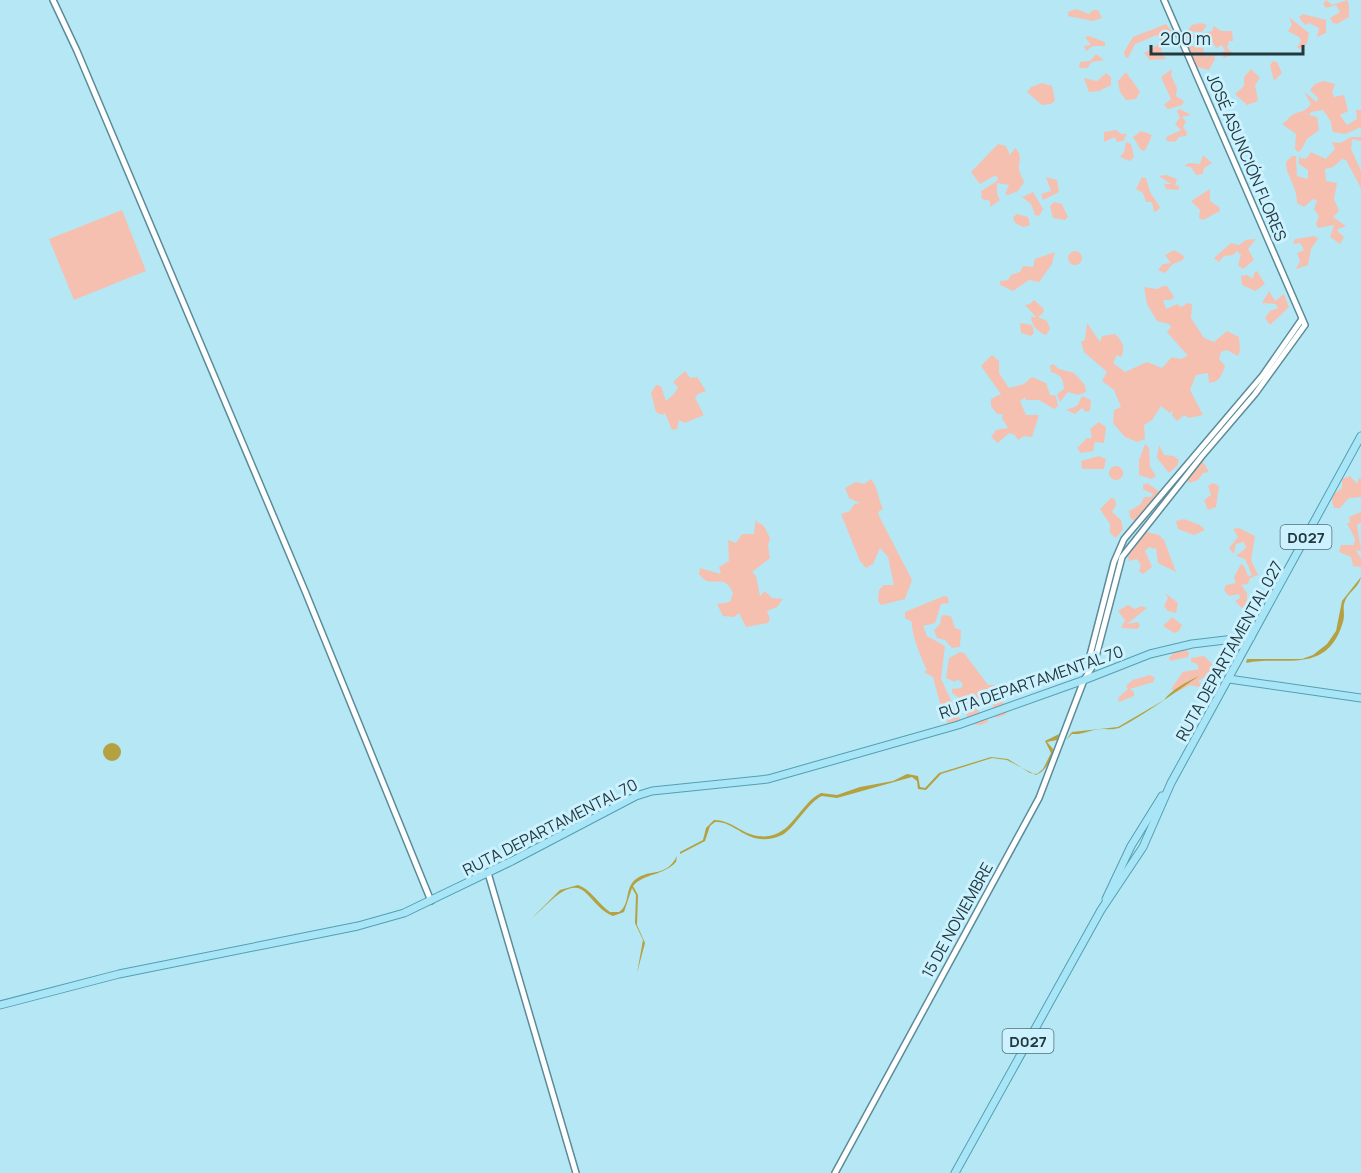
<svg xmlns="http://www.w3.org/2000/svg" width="1361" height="1173" viewBox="0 0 1361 1173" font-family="Manrope,sans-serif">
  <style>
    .green { fill: #f6c0b0 }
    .water { fill: #b5a140 }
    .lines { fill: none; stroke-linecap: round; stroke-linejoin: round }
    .minor-casing { stroke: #5c8b98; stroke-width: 8 }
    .major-casing { stroke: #549eb2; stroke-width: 9 }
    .minor { stroke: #fff; stroke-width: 5 }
    .major { stroke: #a8e6f7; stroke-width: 7 }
    .labels { text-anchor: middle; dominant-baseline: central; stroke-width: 6; stroke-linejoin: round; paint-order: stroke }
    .shield { fill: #cbf2fe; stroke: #556f77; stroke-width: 1.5 }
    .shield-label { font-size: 15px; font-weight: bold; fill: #23373d }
    .street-label { font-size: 16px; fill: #23373d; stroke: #cbf2fe }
  </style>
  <rect width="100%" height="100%" fill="#b6e7f5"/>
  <g class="green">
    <path d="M1326 0 1332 5 1347 0 1349 4V17L1337 24 1333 23 1330 18 1340 12 1336 5 1326 8 1323 4Z"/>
    <path d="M1076 9 1089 14 1093 10H1098L1102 18 1093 21 1068 16V12Z"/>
    <path d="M1303 14 1326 20V33L1317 37 1319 28 1309 23 1305 25 1299 17Z"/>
    <path d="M1289 17 1309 33 1307 43 1302 49 1297 48 1301 41 1299 37 1288 31 1292 25Z"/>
    <path d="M1200 23 1207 25 1202 32 1187 31 1192 25Z"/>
    <path d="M1166 24 1174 34 1169 43 1162 46 1161 52 1166 59 1150 60 1144 53 1162 42 1157 35 1135 44 1128 58 1125 57 1124 52 1133 37Z"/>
    <path d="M1214 26 1221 31H1232L1233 41H1229L1227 48 1234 54 1224 58 1221 53 1225 50 1222 45 1216 48 1211 39H1203L1199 36 1187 40 1184 36 1186 33 1197 35 1212 31Z"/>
    <path d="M1089 36 1105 42V46H1093L1086 51 1084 46 1091 45 1085 37Z"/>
    <path d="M1190 46H1202L1206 57 1213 53 1215 59 1209 70 1194 66 1192 54 1187 48Z"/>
    <path d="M1096 54 1104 60 1092 62 1087 68H1079L1080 62 1090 61Z"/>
    <path d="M1273 61 1277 62 1282 73 1274 81 1270 65Z"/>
    <path d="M1172 69 1171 75 1177 88 1176 96 1184 101 1182 105 1168 109 1164 105 1171 99 1161 77Z"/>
    <path d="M1251 69 1260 78 1255 85 1258 101 1247 105 1235 94 1244 86V77Z"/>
    <path d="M1126 72 1140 92 1136 99 1126 100 1120 92 1118 81Z"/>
    <path d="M1106 73 1111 77V85L1099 91 1089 92 1084 78 1097 81Z"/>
    <path d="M1323 81 1335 84 1332 92 1334 97 1344 95 1348 111 1340 115 1347 125 1357 119 1356 110H1361V127L1345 134 1333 132 1330 120 1323 110 1311 112 1309 115 1317 117 1319 130 1307 139 1301 150 1298 152 1295 149 1296 134 1282 124C1286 122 1291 115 1294 114 1302 110 1304 113 1311 104L1304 92 1317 102 1318 98 1310 90 1315 84Z"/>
    <path d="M1042 83 1052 86 1055 100 1051 104 1042 105 1027 92 1031 87Z"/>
    <path d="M1180 109 1191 115 1182 117 1186 122 1183 127 1187 132 1186 136 1179 137 1175 142 1167 141 1166 137 1181 130 1175 124 1180 118 1177 111Z"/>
    <path d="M1116 130 1121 134H1127L1123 141 1117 142 1115 137 1104 142V132Z"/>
    <path d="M1141 131 1152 135 1145 151 1141 150 1133 137Z"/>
    <path d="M1351 137H1361V141L1352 139 1351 149 1361 171V188L1346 160 1342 159 1333 167 1325 169 1326 181 1337 183 1334 199 1339 211 1333 217 1346 226 1338 229V232L1344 237 1340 244 1330 237 1334 225 1318 228 1316 224 1319 216 1314 209 1317 201 1313 199 1304 207 1297 203C1297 185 1286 177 1286 162L1292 156H1296L1297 176 1308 179V170L1299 164V157L1306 159 1311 152 1326 159 1335 149 1332 142 1340 143Z"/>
    <path d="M1126 142 1131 144 1134 157 1130 161 1120 157 1124 152Z"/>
    <path d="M998 144 1006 146 1010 155 1015 148C1025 157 1016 163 1020 173 1021 176 1023 179 1024 182L1018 191 1008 195 1005 194 1009 185 997 183V194L1000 200 990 207V201L982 199 981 191 997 181 998 177 994 176 980 184 971 172Z"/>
    <path d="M1203 155 1212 163 1204 168 1203 174 1196 175 1191 167 1184 166 1189 163 1200 164Z"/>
    <path d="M1166 175 1177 179 1175 185 1179 186V190L1166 189 1164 184H1171L1159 176Z"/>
    <path d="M1046 177 1057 180 1059 192 1043 200 1041 194 1051 191Z"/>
    <path d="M1142 177 1146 178 1150 192 1160 207 1157 211 1154 212 1152 202H1146L1143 193 1136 189Z"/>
    <path d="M1210 189V201L1219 207 1220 211 1203 220 1199 218 1200 210 1191 201Z"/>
    <path d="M1033 192 1043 209 1039 216 1035 215 1031 204 1022 197Z"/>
    <path d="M1054 202 1062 204 1068 217 1065 220 1053 218 1050 206Z"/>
    <path d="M122 210 146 271 74 300 49 239Z"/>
    <path d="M1017 214 1028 217 1030 225 1023 227 1015 223 1013 217Z"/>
    <path d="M1315 236 1318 239 1311 249 1308 265 1296 269 1300 261 1297 253 1304 250 1300 243 1293 244 1295 239Z"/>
    <path d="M1256 239 1248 249 1254 260 1243 269 1238 265 1241 255 1237 251 1233 255 1224 256 1219 262 1214 258 1231 243 1239 245 1246 240Z"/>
    <path d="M1174 250 1184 256 1183 260 1173 264 1165 273 1158 270 1163 264 1171 263 1165 255Z"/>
    <circle cx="1075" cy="258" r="7"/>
    <path d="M1055 252 1052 264 1039 282 1029 280 1013 291 1000 285V281L1008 280 1011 275 1020 272 1023 266 1033 267 1035 259Z"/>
    <path d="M1257 271 1265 284 1255 291 1242 285 1241 276 1247 275 1253 279 1254 273Z"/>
    <path d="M1163 286H1167L1174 297 1171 300H1163L1166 309 1177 304 1181 307 1188 303 1192 304 1191 318 1204 338 1214 342 1227 331 1239 337 1240 351 1238 356 1227 350 1221 352 1219 359 1225 366C1222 375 1220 382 1209 383L1208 373 1196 375 1190 390 1203 415 1189 418 1184 415 1177 421 1172 415 1173 410 1170 413 1161 406 1152 420 1144 425 1145 439 1137 442 1125 437 1113 423 1114 410 1121 407 1114 390 1102 381 1107 372 1084 352 1081 342 1085 340 1087 323 1100 342 1102 336 1115 334C1122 340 1126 349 1121 357L1117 355 1113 363 1125 372 1147 362 1162 368 1172 357 1180 359 1188 356 1167 332 1171 327 1169 324 1157 321 1147 304 1144 287 1157 289Z"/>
    <path d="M1269 291 1275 301 1284 294 1289 307 1270 325 1265 318 1270 311 1278 308 1276 304 1262 303Z"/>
    <path d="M1034 300 1043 308 1044 312 1038 317 1047 321 1050 329 1046 335C1039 333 1031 325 1031 317H1036L1025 305 1030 304Z"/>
    <path d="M1020 323 1032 325 1034 333 1031 336 1021 333Z"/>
    <path d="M992 355 999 361V373L1009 388 1024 384 1032 377 1046 383 1050 395 1056 396 1058 406 1054 409 1039 400H1025L1026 397 1020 401 1026 415H1039L1032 437 1024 436 1018 440 1015 435 1009 433 998 443 991 437 996 430 1008 428 1002 418 1003 414H997L991 406V399L1001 394 981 366Z"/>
    <path d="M1053 364 1059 369 1074 373 1085 385 1086 392 1078 395 1068 392 1060 402 1057 394 1064 389C1063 379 1062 375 1051 372L1050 366Z"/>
    <path d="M685 371 690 378 697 377 706 391 698 394 695 398 704 415 685 423 679 420 677 429 672 430 665 413 662 415 656 412 651 393 656 385 661 386 666 401 674 394 678 387 673 382Z"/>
    <path d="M1082 396 1091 400 1090 411 1086 412 1082 408 1075 414 1066 410 1077 406Z"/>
    <path d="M1099 422 1106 427 1104 443 1095 442 1093 451 1081 453 1077 448 1087 438H1092L1090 429Z"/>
    <path d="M1145 444 1149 448 1150 467 1156 476 1152 479 1139 475V460Z"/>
    <path d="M1159 445 1164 455 1174 456 1179 460 1177 466 1169 473 1157 458Z"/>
    <path d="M1099 456 1106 459 1104 469H1082L1081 461Z"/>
    <path d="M1202 460 1209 472 1203 473 1198 480 1189 483 1186 476 1192 474V470Z"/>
    <circle cx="1116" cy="473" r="7"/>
    <path d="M1350 476 1357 484 1359 478 1361 479V497L1349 498 1340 508H1334L1331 496 1342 488V479Z"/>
    <path d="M871 479C878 487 878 499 883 509L878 512 879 516 912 580 905 599 881 605 878 601 879 590 884 585H894L888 557 880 548 873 564 866 568 860 561 841 514 850 511 854 504 860 503 849 498 845 488 856 482 864 484Z"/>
    <path d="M1147 483 1160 492C1149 500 1145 517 1134 521L1130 517 1129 511 1141 504 1144 497H1151L1153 494 1143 489V485Z"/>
    <path d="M1213 483 1219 486 1216 507 1208 510 1204 500 1211 495 1208 486Z"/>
    <path d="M1111 498 1115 499 1116 505 1112 512 1121 520 1123 529 1116 538 1110 533V524L1100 509Z"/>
    <path d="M1361 512V522L1357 525 1361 551 1356 550 1361 559V567L1353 566 1351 557 1339 552 1341 545H1354L1355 539 1347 523H1350L1349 517Z"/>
    <path d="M756 518 757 522 764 526 770 538 768 546 770 558 752 572 756 576 760 596 765 591 772 598 783 599 777 607 767 611 770 619 768 623 746 627 739 613 734 617 723 616 717 604 730 602 733 593C723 570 712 592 699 574L700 568 721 574 719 567 729 561 728 540 736 543 742 534H754Z"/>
    <path d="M1184 519 1200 525 1205 530 1194 535 1178 529 1176 521Z"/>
    <path d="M1239 528 1255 536 1251 560 1258 575 1250 578 1248 584 1241 585 1247 593V604L1242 608 1235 601 1240 598 1239 594 1229 596 1224 590 1226 585 1236 583 1234 577 1241 564 1244 566 1248 576 1252 575 1245 559 1236 556 1246 548 1244 542 1236 544 1234 554 1229 548 1238 537 1233 529Z"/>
    <path d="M1143 531 1159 535 1164 540 1176 572 1158 563 1156 547 1155 549 1149 547 1145 551 1152 567 1143 574 1139 571 1141 565 1137 559 1129 561 1128 557Z"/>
    <path d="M1165 593 1178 603 1176 613 1168 611 1164 606 1168 598Z"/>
    <path d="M944 596 948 597 949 603 941 604 935 623 923 626 927 636 945 646 941 679 962 724 948 727 946 713 948 711 940 703 933 677 924 672 927 670C922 660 911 634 912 622L905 618V612Z"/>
    <path d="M1128 605 1135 609 1141 606 1147 608 1127 624 1138 622 1140 626 1137 629 1121 628 1125 620 1118 611Z"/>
    <path d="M942 615 951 616 955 628 961 630 960 647 952 648 945 640 937 638 934 630 940 624Z"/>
    <path d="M1172 617 1182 625 1179 631 1174 633 1163 626Z"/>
    <path d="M1186 650 1189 652 1188 657 1170 661 1169 658 1174 652Z"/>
    <path d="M960 652 964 653 988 685H999L1000 693 994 695 1010 708 1005 715 996 718 991 710 994 705 989 702 982 706 977 702 975 708 983 715H988V722L980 725 968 724 965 702 952 693V689L961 688 963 684 958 679 955 682 946 678 949 658Z"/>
    <path d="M1204 656 1215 667 1212 673 1198 681 1209 692 1206 702 1201 705 1205 693 1200 687 1190 685 1177 692 1171 689 1183 672 1199 669 1197 664 1191 662V658Z"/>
    <path d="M1150 675 1155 678 1153 682 1130 689 1134 692V696L1119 702 1118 698 1128 689 1126 686 1133 680Z"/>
  </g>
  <g class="water">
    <path d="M1361 577C1359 588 1347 592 1344 604 1343 610 1345 616 1343 622 1327 676 1284 655 1246 663L1247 659H1302L1313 655 1327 644 1336 631 1342 601Z"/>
    <path d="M1199 676C1174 693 1147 713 1119 728 1112 730 1109 729 1103 729 1092 729 1083 735 1072 734L1066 740 1072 732 1118 727 1164 700C1172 689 1187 682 1199 676Z"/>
    <path d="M1059 734 1057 740 1047 742 1053 749C1052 759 1046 771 1036 775L1007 760 992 758 941 774 926 790 918 789 917 781 912 777 837 798 822 796C808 802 794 829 782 835 749 850 736 820 715 822L710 826 705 841 680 854V852L703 840 706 828 714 820C731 820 742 834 758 836 791 841 798 804 821 793L837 795 860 787 893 781 907 774 918 776 920 787 925 788 939 773 991 757 1008 759 1030 773 1037 774 1043 769 1051 753 1045 741Z"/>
    <circle cx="112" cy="752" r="9"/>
    <path d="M677 856 676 862C663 876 644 873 633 886L638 895 637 925 645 943 637 973 643 940 635 923 636 895 632 888 624 912 613 916C602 912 595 902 587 894 570 874 546 907 532 918L560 890 578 885C592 890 598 904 610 912H619C631 904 624 888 636 879 651 868 666 878 677 856Z"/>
  </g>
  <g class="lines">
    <defs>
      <g id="minor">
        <path d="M53 0 77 51 305 591 431 901"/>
        <path d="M1088 672V663L1114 562 1124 539 1263 375 1302 319"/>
        <path d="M488 873 576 1173"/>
        <path d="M835 1173 1039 798 1084 680 1094 664 1122 557 1202 456 1255 394 1305 325 1164 0"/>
      </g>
      <g id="major">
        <path d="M1229 679 1361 698"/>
        <path d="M1106 899 1131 846 1162 796"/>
        <path d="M0 1005 119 974 358 926 404 913 512 861 636 796 652 791 768 779 958 725 1084 680 1150 654 1192 644 1251 637"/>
        <path d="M955 1173 1101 910 1143 847 1171 783 1361 436"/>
      </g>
    </defs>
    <use href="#minor" class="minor-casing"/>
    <use href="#major" class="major-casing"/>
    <use href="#minor" class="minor"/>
    <use href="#major" class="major"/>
  </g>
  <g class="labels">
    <g class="shield">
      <rect x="1280.5" y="525" width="51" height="24" rx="4.5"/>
      <rect x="1002.5" y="1029" width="51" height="24" rx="4.5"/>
    </g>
    <g class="shield-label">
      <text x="1306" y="537">D027</text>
      <text x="1028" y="1041">D027</text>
    </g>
    <g class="street-label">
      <text transform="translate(1247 157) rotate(67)">JOSÉ ASUNCIÓN FLORES</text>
      <text transform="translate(1229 651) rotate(-61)">RUTA DEPARTAMENTAL 027</text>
      <text transform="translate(1031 682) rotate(-19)">RUTA DEPARTAMENTAL 70</text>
      <text transform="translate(550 827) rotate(-27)">RUTA DEPARTAMENTAL 70</text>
      <text transform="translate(957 920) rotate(-61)">15 DE NOVIEMBRE</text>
    </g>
  </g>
  <path d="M1151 45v9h152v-9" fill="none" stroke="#23373d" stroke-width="3"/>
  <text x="1160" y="45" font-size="18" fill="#23373d" stroke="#cbf2fe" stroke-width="4.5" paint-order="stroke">200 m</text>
</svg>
